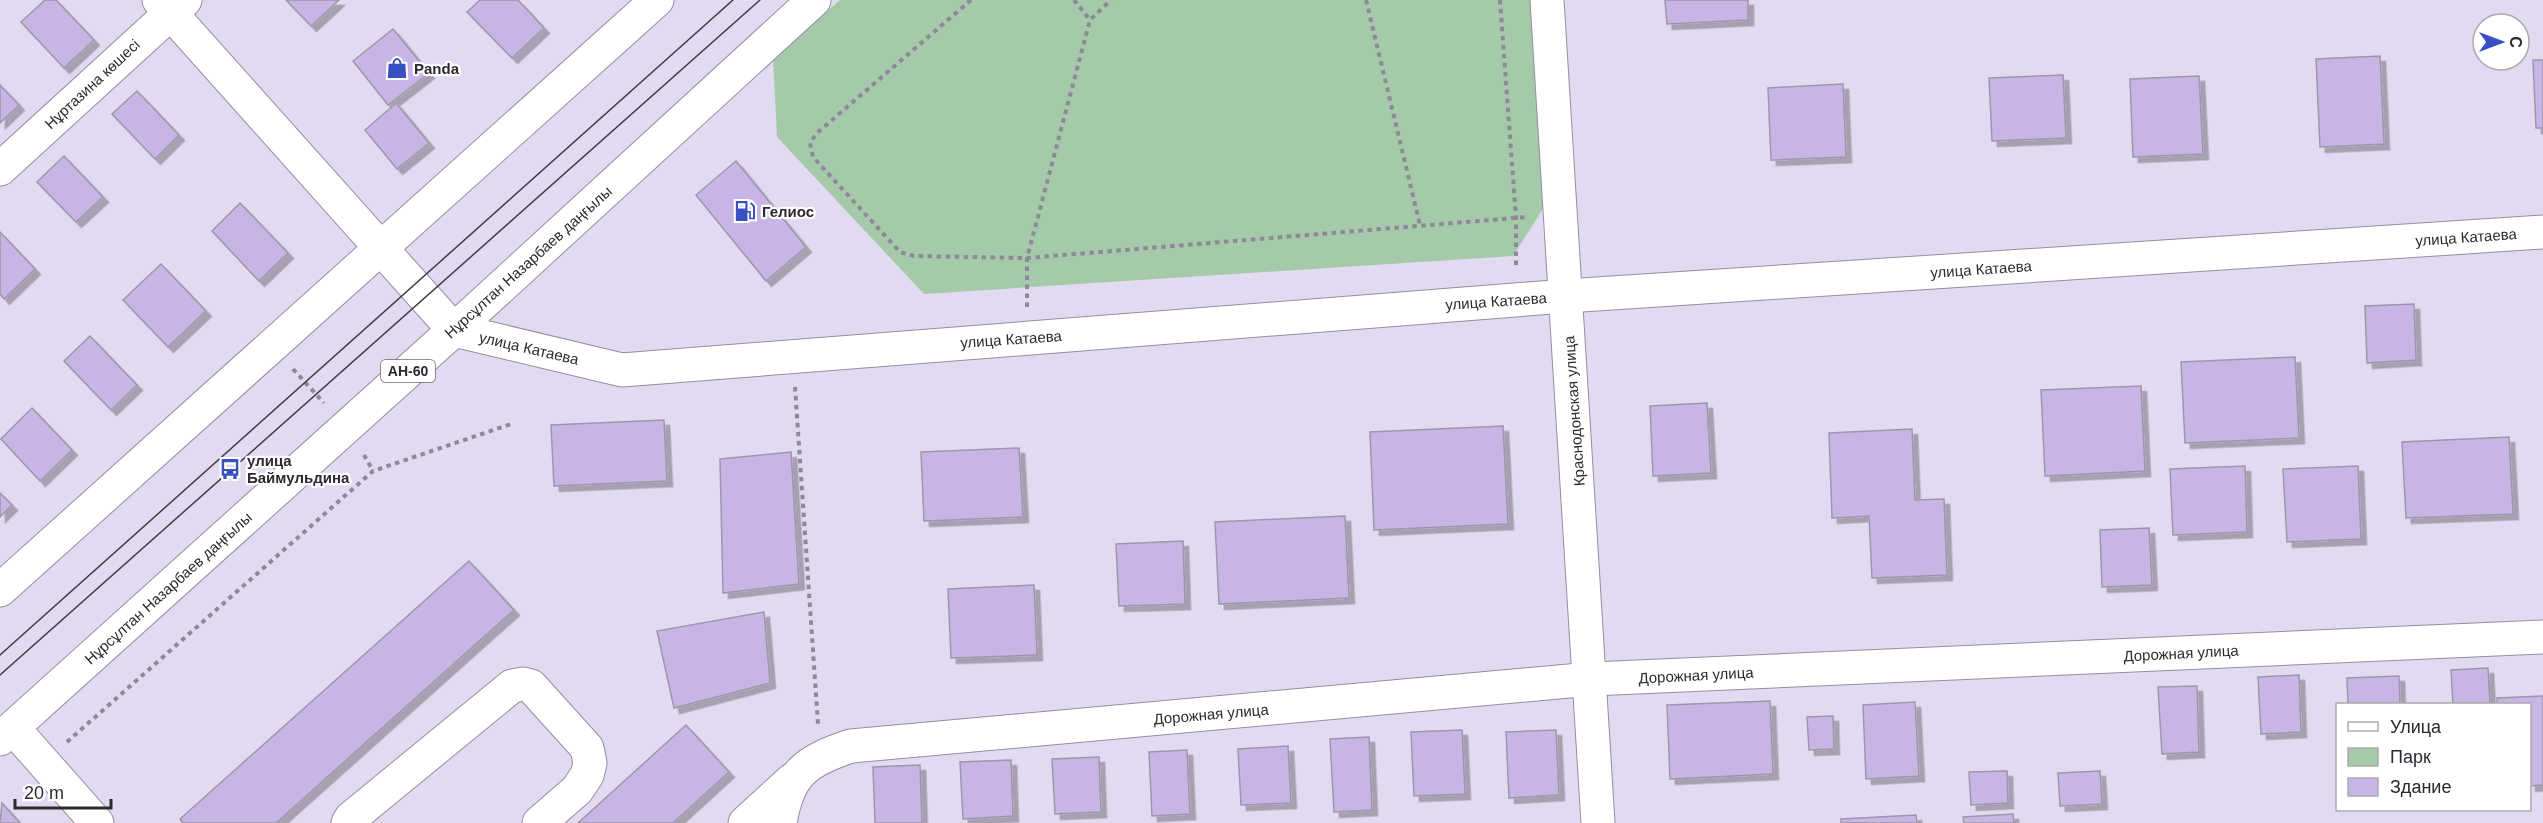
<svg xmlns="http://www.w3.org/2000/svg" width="2543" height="823" viewBox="0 0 2543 823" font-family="Arial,sans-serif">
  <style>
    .green { fill: #a5caaa }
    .building { fill: #c8b5e6; stroke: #9e97ab; stroke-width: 1.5; filter: url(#shadow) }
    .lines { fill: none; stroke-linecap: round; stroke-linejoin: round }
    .minor-casing { stroke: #958da1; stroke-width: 35 }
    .major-casing { stroke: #958da1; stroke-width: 35 }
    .path { stroke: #8e8898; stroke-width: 4; stroke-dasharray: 4.5 4.5; stroke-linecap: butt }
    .minor { stroke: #fff; stroke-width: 33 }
    .major { stroke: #fff; stroke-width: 33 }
    .tram { stroke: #3f3c45; stroke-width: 1.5 }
    .labels { text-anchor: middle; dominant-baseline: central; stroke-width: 4.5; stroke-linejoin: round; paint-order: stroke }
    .shield { fill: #fff; stroke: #6b696f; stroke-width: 1.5 }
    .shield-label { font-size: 14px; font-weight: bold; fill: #2c2931 }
    .poi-label { font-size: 15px; font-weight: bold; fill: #2c2931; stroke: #fff; text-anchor: start }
    .street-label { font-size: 15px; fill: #2c2931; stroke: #fff }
  </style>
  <defs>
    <filter id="shadow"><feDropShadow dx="5.5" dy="5.5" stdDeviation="0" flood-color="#0004"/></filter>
  </defs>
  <rect width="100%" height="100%" fill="#e2daf0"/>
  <path class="green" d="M840 0H1536L1553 193 1513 256 924 294 777 137 773 59Z"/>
  <g class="building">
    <path d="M45 0H56L94 40 64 68 21 22Z"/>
    <path d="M286 0H339L311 26Z"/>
    <path d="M480 0H518L544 28 512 58 467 12Z"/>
    <path d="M1665 0H1748V20L1667 24Z"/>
    <path d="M393 29 429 73 388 105 353 61Z"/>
    <path d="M2380 56 2384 144 2320 147 2316 59Z"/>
    <path d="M2533 60H2543V128H2536Z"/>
    <path d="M2063 75 2066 138 1992 141 1989 78Z"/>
    <path d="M2199 76 2203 154 2133 157 2130 79Z"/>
    <path d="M1843 84 1846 157 1771 160 1768 88Z"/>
    <path d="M0 85 19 105 0 123Z"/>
    <path d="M137 91 179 135 155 159 112 114Z"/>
    <path d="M396 103 429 143 397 169 365 130Z"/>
    <path d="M64 156 103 197 76 222 37 182Z"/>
    <path d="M736 161 806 247 766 281 696 195Z"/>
    <path d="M240 203 288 253 259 281 212 231Z"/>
    <path d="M0 232 35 269 4 299 0 294Z"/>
    <path d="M161 264 206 311 168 347 123 300Z"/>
    <path d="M2414 304 2416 360 2367 363 2365 306Z"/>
    <path d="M90 336 137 385 111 410 64 361Z"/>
    <path d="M2295 357 2299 438 2185 443 2181 362Z"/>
    <path d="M2141 386 2145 471 2045 476 2041 390Z"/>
    <path d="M1707 403 1711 473 1653 476 1650 406Z"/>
    <path d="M32 408 72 450 40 481 1 439Z"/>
    <path d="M664 420 667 481 554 486 551 425Z"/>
    <path d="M1503 426 1508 524 1374 530 1370 432Z"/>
    <path d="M1912 429 1915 500 1944 499 1947 575 1872 578 1869 516 1832 518 1829 433Z"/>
    <path d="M2509 437 2513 514 2406 518 2402 442Z"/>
    <path d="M1019 448 1023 517 924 521 921 452Z"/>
    <path d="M791 452 799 584 723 593 720 459Z"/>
    <path d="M2245 466 2247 532 2173 535 2170 469Z"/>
    <path d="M2358 466 2361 539 2287 542 2283 469Z"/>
    <path d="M0 493 12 505 0 517Z"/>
    <path d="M1345 516 1349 598 1219 604 1215 522Z"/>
    <path d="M2149 528 2152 585 2102 587 2100 530Z"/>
    <path d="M1183 541 1185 604 1119 606 1116 544Z"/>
    <path d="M469 561 514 610 276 823H183L180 819Z"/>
    <path d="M1034 585 1037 655 951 658 948 589Z"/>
    <path d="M764 612 770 683 674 708 657 631Z"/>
    <path d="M2488 668 2490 704H2453L2451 670Z"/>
    <path d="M2299 675 2301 732 2261 734 2258 677Z"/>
    <path d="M2399 676 2400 704H2348L2347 678Z"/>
    <path d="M2197 686 2199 752 2162 754 2158 687Z"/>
    <path d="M2543 696V785L2530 786V704H2497V698Z"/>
    <path d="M1770 701 1773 774 1670 779 1667 705Z"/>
    <path d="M1915 702 1919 776 1866 779 1863 705Z"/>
    <path d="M1833 716 1834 749 1809 750 1807 717Z"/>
    <path d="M686 725 729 772 673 823H578Z"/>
    <path d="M1462 730 1465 794 1414 796 1411 732Z"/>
    <path d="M1556 730 1559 795 1509 798 1506 732Z"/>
    <path d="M1369 737 1372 810 1334 812 1330 739Z"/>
    <path d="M1288 746 1291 803 1241 805 1238 749Z"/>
    <path d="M1187 750 1190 814 1152 816 1149 752Z"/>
    <path d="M1099 757 1101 812 1055 814 1052 759Z"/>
    <path d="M1011 760 1013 816 963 819 960 762Z"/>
    <path d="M920 765 922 823H875L873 767Z"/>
    <path d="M2007 771 2008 803 1971 805 1969 772Z"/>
    <path d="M2100 771 2102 804 2060 806 2058 773Z"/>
    <path d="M2 803 20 823H0Z"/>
    <path d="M2013 814 2014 823H1964L1963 817Z"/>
    <path d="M1916 815 1917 823H1841V819Z"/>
  </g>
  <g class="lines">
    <defs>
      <g id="minor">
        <path d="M159 0 454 330 622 370 1566 296 2543 232"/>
        <path d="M1547 0 1598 823"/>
        <path d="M0 169 185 0"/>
        <path d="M13 728 97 823"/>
        <path d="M348 823 351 818 512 686 523 684 531 686 587 748 590 763 587 775 577 790 539 823"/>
        <path d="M745 823 792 780"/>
        <path d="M780 823C788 774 805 761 851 746L1591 679 2543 637"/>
      </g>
      <g id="major">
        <path d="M0 590 657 0"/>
        <path d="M0 739 454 330 814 0"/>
      </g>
    </defs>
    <use href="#minor" class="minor-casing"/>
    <use href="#major" class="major-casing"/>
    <g class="path">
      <path d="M971 0 817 133 810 143 813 157 900 252 914 256 1027 258 1527 217"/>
      <path d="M1074 0 1090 20"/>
      <path d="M1366 0 1420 225"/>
      <path d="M1500 0 1516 218V269"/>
      <path d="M1027 307V258L1090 20 1111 0"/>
      <path d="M293 369 324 403"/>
      <path d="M795 387 818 724"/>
      <path d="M364 455 373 471"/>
      <path d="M67 742 373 471 514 423"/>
    </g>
    <use href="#minor" class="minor"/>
    <use href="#major" class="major"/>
    <g class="tram">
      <path d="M0 655 733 0"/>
      <path d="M0 675 760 0"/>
    </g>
  </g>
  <defs>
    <symbol id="shop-bare" viewBox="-9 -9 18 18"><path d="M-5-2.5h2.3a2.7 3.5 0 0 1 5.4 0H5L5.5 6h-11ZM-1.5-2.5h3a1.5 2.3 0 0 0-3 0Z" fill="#3850c2" stroke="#fff" stroke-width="2.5" paint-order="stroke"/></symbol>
    <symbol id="fuel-bare" viewBox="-9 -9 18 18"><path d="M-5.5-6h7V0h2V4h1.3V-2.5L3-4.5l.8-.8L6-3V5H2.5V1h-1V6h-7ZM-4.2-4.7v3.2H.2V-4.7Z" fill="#3850c2" stroke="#fff" stroke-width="2.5" paint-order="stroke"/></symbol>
    <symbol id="bus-bare" viewBox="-9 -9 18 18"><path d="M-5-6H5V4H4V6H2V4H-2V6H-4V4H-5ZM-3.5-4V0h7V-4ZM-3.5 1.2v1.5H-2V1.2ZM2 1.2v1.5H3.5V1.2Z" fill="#3850c2" stroke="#fff" stroke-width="2.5" paint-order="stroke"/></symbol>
  </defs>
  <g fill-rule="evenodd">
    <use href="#shop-bare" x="382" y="53" width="30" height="30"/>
    <use href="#fuel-bare" x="730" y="196" width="30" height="30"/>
    <use href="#bus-bare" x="215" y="454" width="30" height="30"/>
  </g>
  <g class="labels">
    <rect class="shield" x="381" y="360" width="54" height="22" rx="4.5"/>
    <g class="shield-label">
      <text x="408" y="371">АН-60</text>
    </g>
    <g class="poi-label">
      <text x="414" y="68">Panda</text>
      <text x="762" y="211">Гелиос</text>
      <text x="247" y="460">улица<tspan x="247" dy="17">Баймульдина</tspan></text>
    </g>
    <g class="street-label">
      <text transform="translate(92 84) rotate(-43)">Нұртазина көшесі</text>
      <text transform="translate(2466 237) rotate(-4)">улица Катаева</text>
      <text transform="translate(528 262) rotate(-42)">Нұрсұлтан Назарбаев даңғылы</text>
      <text transform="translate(1981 269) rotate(-4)">улица Катаева</text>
      <text transform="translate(1496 301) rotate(-4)">улица Катаева</text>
      <text transform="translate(1011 339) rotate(-4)">улица Катаева</text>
      <text transform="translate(529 348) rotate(13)">улица Катаева</text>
      <text transform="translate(1574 411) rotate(-94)">Краснодонская улица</text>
      <text transform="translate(168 588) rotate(-42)">Нұрсұлтан Назарбаев даңғылы</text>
      <text transform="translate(2181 653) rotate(-3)">Дорожная улица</text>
      <text transform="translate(1696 675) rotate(-3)">Дорожная улица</text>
      <text transform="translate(1211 714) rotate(-5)">Дорожная улица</text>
    </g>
  </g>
  <rect x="2336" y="703" width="195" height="108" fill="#ffffff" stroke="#aba9ad" stroke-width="1.5"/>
  <rect x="2348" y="722" width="30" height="9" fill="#ffffff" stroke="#aba9ad" stroke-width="1.5"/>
  <text x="2390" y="733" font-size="18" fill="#2c2931">Улица</text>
  <rect x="2348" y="748" width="30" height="18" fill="#a5caaa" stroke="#aba9ad" stroke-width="1.5"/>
  <text x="2390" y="763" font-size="18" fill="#2c2931">Парк</text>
  <rect x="2348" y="778" width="30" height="18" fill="#c8b5e6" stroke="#aba9ad" stroke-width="1.5"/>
  <text x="2390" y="793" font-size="18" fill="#2c2931">Здание</text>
  <g transform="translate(2501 42) rotate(90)"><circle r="28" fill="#ffffff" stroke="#aba9ad" stroke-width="1.5"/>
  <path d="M0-4.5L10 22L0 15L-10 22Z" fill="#3850c2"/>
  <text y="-9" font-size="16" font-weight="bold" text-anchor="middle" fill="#2c2931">С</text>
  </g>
  <path d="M15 799v9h96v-9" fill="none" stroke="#2c2931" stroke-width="3"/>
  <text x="24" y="799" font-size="18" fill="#2c2931" stroke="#ffffff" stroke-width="4.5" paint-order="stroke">20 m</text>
</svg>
